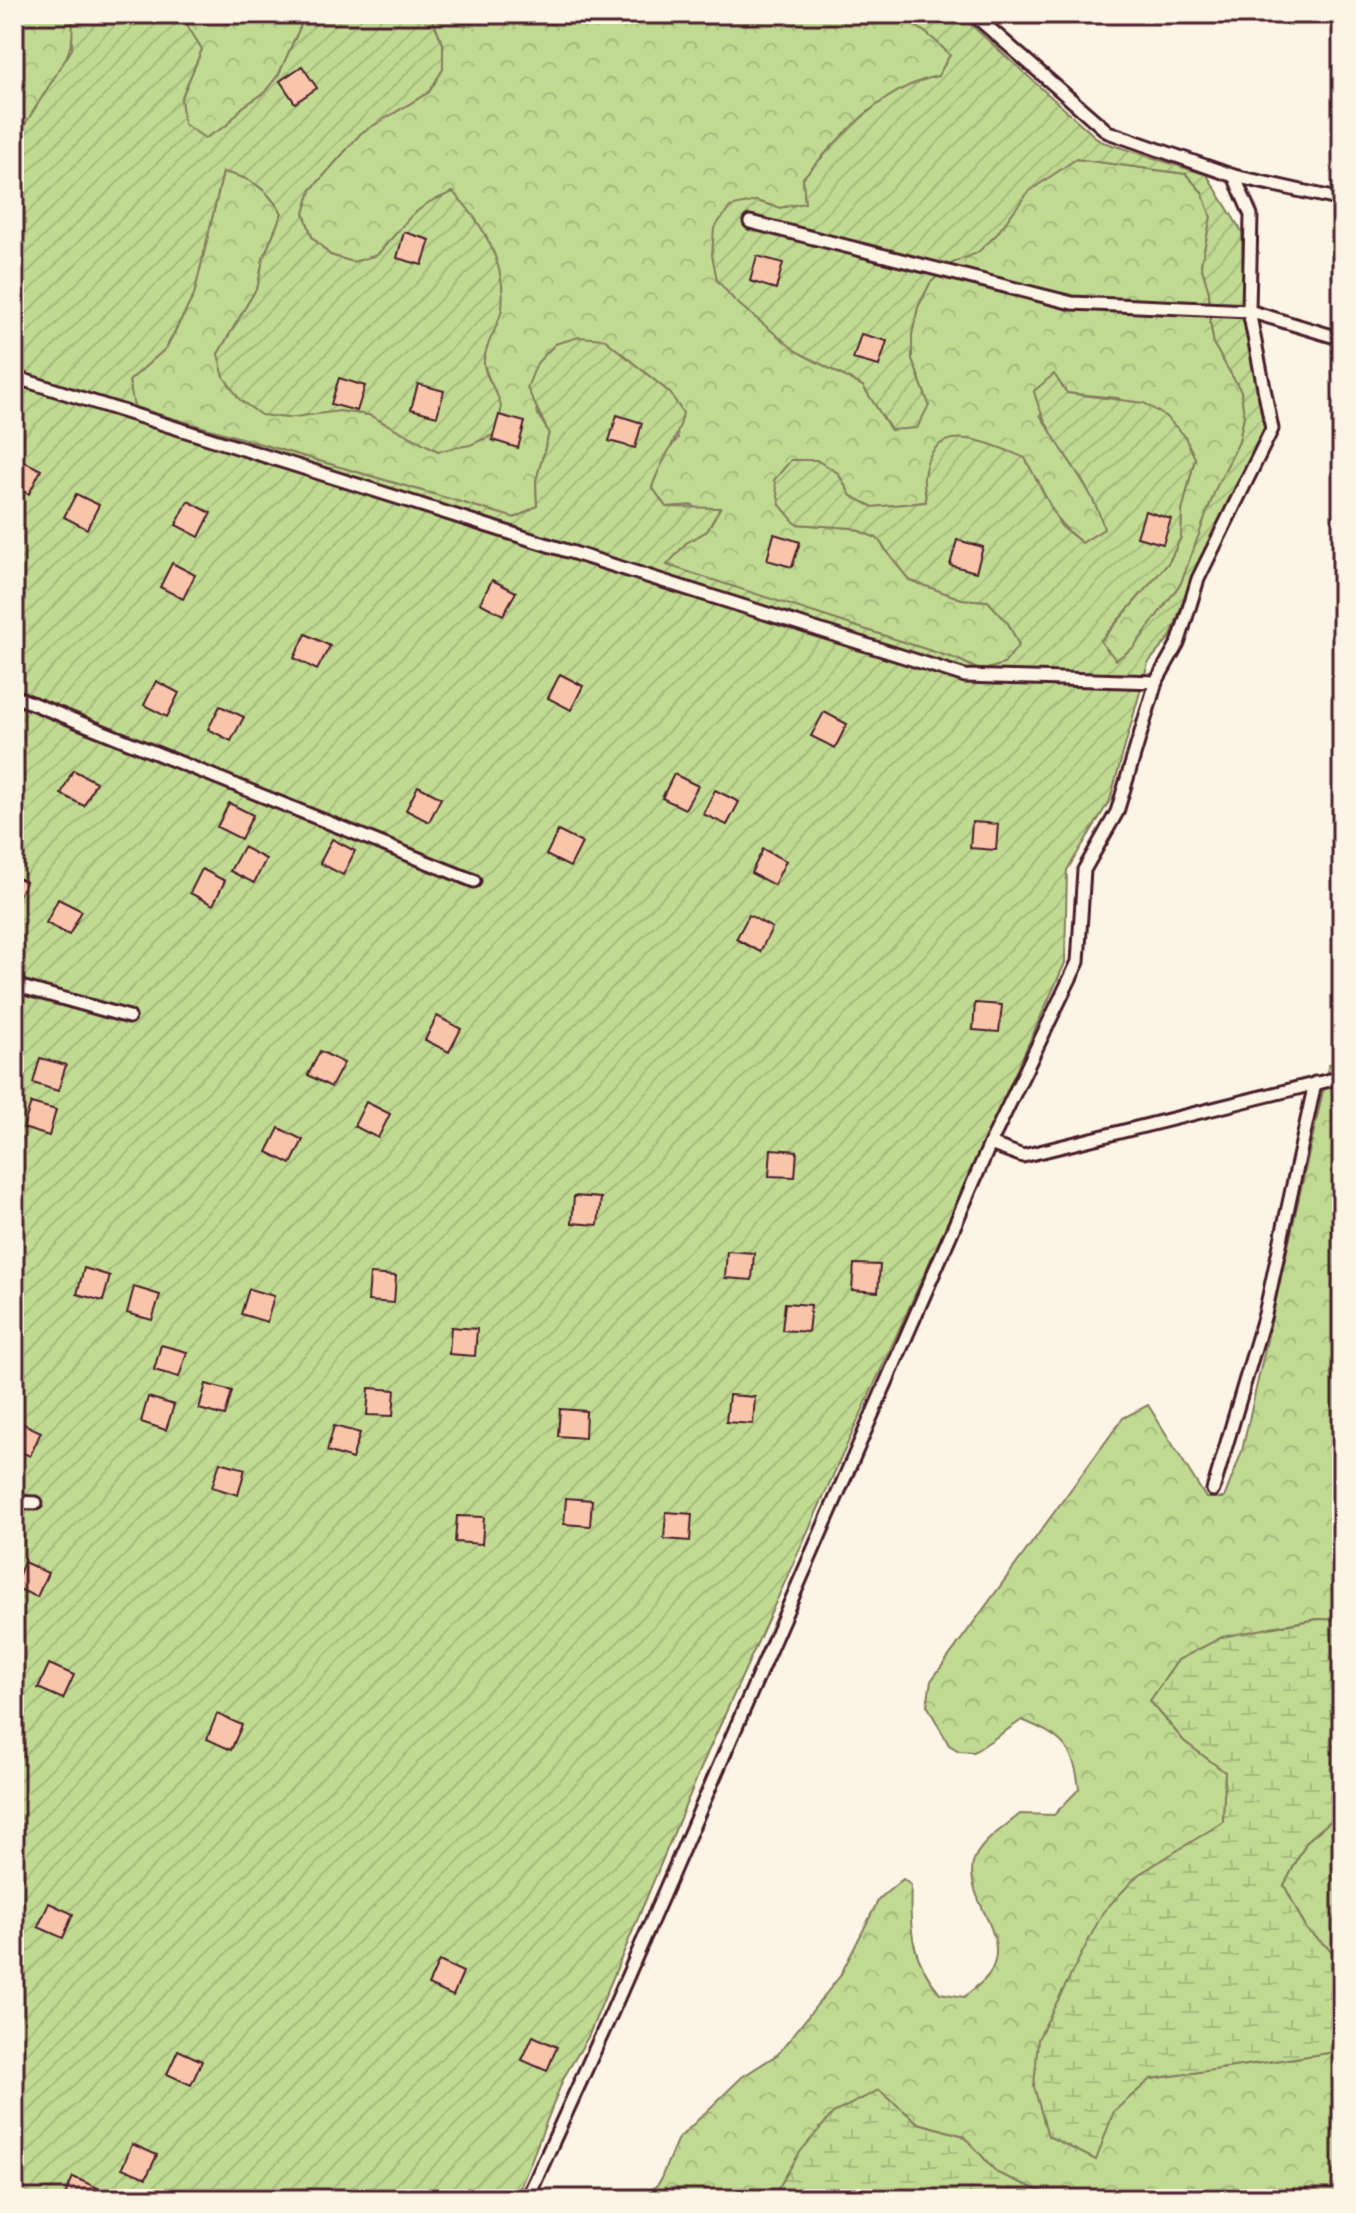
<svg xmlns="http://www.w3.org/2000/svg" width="1356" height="2213" viewBox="0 0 1356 2213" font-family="'Shantell Sans',sans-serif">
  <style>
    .forest { fill: url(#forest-crowns); stroke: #857c5e; stroke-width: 2 }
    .wetland { fill: url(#wetland-marsh); stroke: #857c5e; stroke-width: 2 }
    .garden { fill: url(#garden-furrows); stroke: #857c5e; stroke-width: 2 }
    .building { fill: #f8c4aa; stroke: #4a1f2b; stroke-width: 2 }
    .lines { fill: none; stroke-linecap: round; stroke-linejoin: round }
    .lane-casing { stroke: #4a1f2b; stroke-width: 17 }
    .lane { stroke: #fcf5e5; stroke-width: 11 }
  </style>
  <defs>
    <pattern id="forest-crowns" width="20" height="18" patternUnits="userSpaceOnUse" patternTransform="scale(2)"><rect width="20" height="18" fill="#c0da92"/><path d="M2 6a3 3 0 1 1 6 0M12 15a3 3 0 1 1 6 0" fill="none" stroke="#a6bb7e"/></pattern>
    <pattern id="wetland-marsh" width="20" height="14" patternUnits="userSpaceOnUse" patternTransform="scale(2)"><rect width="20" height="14" fill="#c0da92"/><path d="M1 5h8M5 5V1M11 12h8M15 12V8" fill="none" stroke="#a6bb7e"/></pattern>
    <pattern id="garden-furrows" width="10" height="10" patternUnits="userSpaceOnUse" patternTransform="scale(2)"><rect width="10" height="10" fill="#c0da92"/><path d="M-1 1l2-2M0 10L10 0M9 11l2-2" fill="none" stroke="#a6bb7e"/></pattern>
  </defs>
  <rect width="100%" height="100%" fill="#fcf5e5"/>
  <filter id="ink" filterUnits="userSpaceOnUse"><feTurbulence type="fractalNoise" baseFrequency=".0125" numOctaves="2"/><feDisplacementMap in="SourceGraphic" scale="16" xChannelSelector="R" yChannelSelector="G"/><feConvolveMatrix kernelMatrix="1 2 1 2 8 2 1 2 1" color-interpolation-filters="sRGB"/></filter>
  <g filter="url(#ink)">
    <g class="forest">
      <path d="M14 14H73C80 58 37 105 14 142Z"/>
      <path d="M186 14H306L279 74 264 93 243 107 226 126 205 139 184 125 181 99 202 49 188 27Z"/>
      <path d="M422 14H740C759 21 776 18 795 14 820 10 891 10 913 22 927 30 939 44 950 55L938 76C882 88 840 137 803 178L805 203 780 208 756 201 778 334 796 351 863 386 891 430 929 405 912 359V334L918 307 930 283 952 263 977 252 996 235 1027 192 1076 159 1186 174 1202 192 1211 217 1201 265 1209 292 1210 321 1214 345 1241 391 1244 416 1239 442 1181 583 1134 647 1115 661 1100 642 1169 562 1181 537 1182 511 1195 458 1118 398 1066 393 1040 415 1098 504 1104 529 1082 543C1059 525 1048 508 1038 480L924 477 926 502 873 507 851 496 838 473 816 460H791L796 524 852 528 877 538 909 580 962 599 988 601 1008 623 1019 645 1004 664 981 671 959 660 666 565 686 543 707 531 693 505 666 507 652 487 661 460 678 438 670 393 604 339 536 411 549 433 536 481 537 507 515 518 133 407 129 381 166 348 194 295 223 172C252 178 266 188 282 213L263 259 258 286 218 354 340 411 369 415 393 426 438 451 501 409 483 363 489 336 502 310 501 283 486 235 353 262 330 255 312 237 304 213 311 190 361 133 429 92 443 69V44L433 21Z"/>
      <path d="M1342 1061V1620L1317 1619 1270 1627 1178 1660 1150 1701 1184 1741 1225 1772 1223 1823 1138 1875 1114 2111 1151 2079 1342 2051V2199H1059L997 2173 964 2136 918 2123 879 2090 772 2199H641L659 2183 677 2140 742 2077 778 2054 840 1976 879 1899 903 1879 911 1885C909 1929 911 1959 940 1993L964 1997C972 1990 986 1981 991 1971 1011 1933 965 1901 973 1863 978 1843 1006 1826 1020 1814L1054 1815 1079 1789C1075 1746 1060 1736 1022 1720L974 1752 959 1751 949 1745 927 1705 931 1681 1123 1418 1148 1405 1206 1498H1224L1242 1451 1329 1064Z"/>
      <path d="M1342 1811V1960L1307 1930 1284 1885 1307 1841Z"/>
    </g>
    <g class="wetland">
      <path d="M1317 1619 1342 1620V1811L1307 1841 1284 1885 1307 1930 1342 1960V2051L1151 2079 1114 2111 1096 2160 1048 2136 1034 2087 1038 2039 1103 1912 1138 1875 1223 1822 1225 1772 1184 1741 1150 1701 1178 1660 1222 1637Z"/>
      <path d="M879 2090 918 2123 964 2136 997 2173 1059 2199H772L800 2152 833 2113Z"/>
    </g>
    <path class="garden" d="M73 14H186L188 27 202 49 181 99 184 124 205 138 226 126 243 107 264 93 279 74 306 14H422L433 21 443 44V69L429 92 361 133 311 190 304 213 312 237 330 255 353 262 377 255 411 216 429 202 453 192C482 221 507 265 502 308 500 325 486 341 484 360 482 377 502 394 501 411 500 419 496 428 493 435L470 445 438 451 369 415 340 411 287 418 261 415 240 400 224 377 218 354 258 286 263 259 282 213C266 188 252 178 223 172L194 295 166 348 129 381 134 407 515 518 537 506 536 481 549 433 527 388 537 363 555 344 579 337 604 339 670 393 683 413C678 442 661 459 652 487L666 507 720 508 707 531 686 543 667 565 959 660 981 671 1004 664 1019 645 1008 623 988 601 962 599 909 580 877 538 852 528 796 524 780 505 774 480 791 460H816L838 473 851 496 873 507 926 502C926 494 923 485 924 477 931 415 989 443 1025 458L1061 526 1082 543 1104 529C1091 477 1046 442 1034 391L1054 374 1067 393 1144 403 1165 416 1184 435 1195 458 1182 511 1181 537 1169 562 1100 641 1116 660 1134 647 1181 583 1216 488 1239 442 1244 416 1241 391 1214 345 1210 320 1209 292 1201 265 1211 217 1202 192 1186 174 1076 159 1028 192 996 235 977 253 952 263 930 283 918 307 912 334V359L929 405 917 428 891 430 863 386 796 351 735 301 717 280 712 255 714 228 730 207 756 201 780 208 805 203 803 178C840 137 881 88 938 76L950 55C927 31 909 17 875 14H959L1100 141 1207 175 1242 232 1243 300 1266 424 1192 575 1171 636 1148 663 1110 800 1067 870 1065 963 707 1754 588 2037 564 2077 516 2199H14V142L72 49Z"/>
    <g class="building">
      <path d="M302 66 317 88 295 103 280 81Z"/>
      <path d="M404 232 430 240 422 265 397 258Z"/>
      <path d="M757 256 783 263 776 289 750 281Z"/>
      <path d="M861 334 887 341 879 366 853 359Z"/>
      <path d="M339 378 365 386 357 411 331 404Z"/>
      <path d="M418 384 444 391 437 416 411 409Z"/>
      <path d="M499 415 525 422 518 448 492 440Z"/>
      <path d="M617 415 642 423 635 448 609 441Z"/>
      <path d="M17 458 41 470 29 494 14 486Z"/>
      <path d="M76 494 99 505 87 529 64 517Z"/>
      <path d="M188 501 211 513 199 537 176 525Z"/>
      <path d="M1145 511 1171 519 1163 544 1137 537Z"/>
      <path d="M774 534 800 542 792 567 767 560Z"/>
      <path d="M957 540 983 547 976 572 950 565Z"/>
      <path d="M172 563 195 575 183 599 160 587Z"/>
      <path d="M492 580 516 592 503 615 480 603Z"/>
      <path d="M306 634 330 646 317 670 294 658Z"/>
      <path d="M560 674 583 686 571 710 548 698Z"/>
      <path d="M156 681 179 693 167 717 144 705Z"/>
      <path d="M220 706 244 717 231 741 208 729Z"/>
      <path d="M824 712 847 724 835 748 811 736Z"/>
      <path d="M73 770 96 782 84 806 61 794Z"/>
      <path d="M674 774 698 786 685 809 662 798Z"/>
      <path d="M418 786 441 798 429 822 406 810Z"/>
      <path d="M715 790 739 802 727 825 703 814Z"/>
      <path d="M229 803 253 815 241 839 217 827Z"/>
      <path d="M972 822 998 824 996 850 970 848Z"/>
      <path d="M558 831 582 843 570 867 546 855Z"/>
      <path d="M332 839 355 851 343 875 320 863Z"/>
      <path d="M243 847 266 859 254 883 230 871Z"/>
      <path d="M763 849 786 861 774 885 751 873Z"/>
      <path d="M202 869 225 881 213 905 190 893Z"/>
      <path d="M14 876 26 882 14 905Z"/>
      <path d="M58 899 82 911 69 935 46 923Z"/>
      <path d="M749 915 772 928 760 952 736 939Z"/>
      <path d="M975 1003 1002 1005 999 1032 973 1030Z"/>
      <path d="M437 1016 461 1029 449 1052 425 1040Z"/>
      <path d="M320 1051 344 1063 331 1087 308 1075Z"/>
      <path d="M40 1058 66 1065 58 1091 33 1083Z"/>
      <path d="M366 1102 390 1114 378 1138 354 1126Z"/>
      <path d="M31 1103 56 1110 49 1136 23 1128Z"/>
      <path d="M279 1128 303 1140 291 1164 267 1152Z"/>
      <path d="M771 1149 797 1151 795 1177 769 1176Z"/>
      <path d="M574 1196 601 1198 598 1225 572 1223Z"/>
      <path d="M727 1251 754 1253 752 1280 725 1278Z"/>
      <path d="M854 1264 880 1265 878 1292 852 1290Z"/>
      <path d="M84 1268 110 1276 103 1301 77 1294Z"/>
      <path d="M370 1274 396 1276 394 1303 368 1301Z"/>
      <path d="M134 1287 160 1295 152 1320 127 1313Z"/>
      <path d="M249 1289 274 1296 267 1322 241 1314Z"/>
      <path d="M785 1303 811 1305 808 1332 782 1330Z"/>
      <path d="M451 1327 477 1329 475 1356 449 1354Z"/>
      <path d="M161 1345 187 1352 179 1377 154 1370Z"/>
      <path d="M206 1384 232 1391 225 1416 199 1409Z"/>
      <path d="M369 1388 395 1390 393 1416 367 1415Z"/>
      <path d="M729 1395 755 1397 753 1424 726 1422Z"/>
      <path d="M148 1397 174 1405 166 1430 141 1422Z"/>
      <path d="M560 1409 586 1411 585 1438 558 1436Z"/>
      <path d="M17 1421 41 1432 30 1456 14 1449Z"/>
      <path d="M334 1426 360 1433 352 1459 327 1451Z"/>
      <path d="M220 1462 245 1469 238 1495 212 1487Z"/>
      <path d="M566 1498 592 1500 590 1526 564 1524Z"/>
      <path d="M666 1512 692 1514 690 1541 664 1539Z"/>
      <path d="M457 1516 484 1517 482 1544 455 1542Z"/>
      <path d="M24 1562 48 1573 37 1597 14 1587Z"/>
      <path d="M49 1664 74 1675 63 1699 38 1688Z"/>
      <path d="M217 1714 242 1725 231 1750 207 1739Z"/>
      <path d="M49 1903 73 1914 63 1938 38 1927Z"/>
      <path d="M439 1961 463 1972 453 1996 428 1985Z"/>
      <path d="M533 2036 557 2047 547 2071 522 2060Z"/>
      <path d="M178 2050 202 2061 191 2085 167 2074Z"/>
      <path d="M132 2144 157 2155 146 2178 122 2168Z"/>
      <path d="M73 2177 98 2188 93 2199H63Z"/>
    </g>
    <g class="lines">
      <defs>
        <g id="lane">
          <path d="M1234 176 1342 200"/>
          <path d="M750 222 1072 303 1249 311 1342 339"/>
          <path d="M14 377 965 676 1156 682"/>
          <path d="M14 696 474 881"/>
          <path d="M14 985 129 1017"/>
          <path d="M990 1144 1023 1156 1342 1077"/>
          <path d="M1213 1490 1265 1314 1315 1083"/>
          <path d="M14 1502 36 1503"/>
          <path d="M527 2199 612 2012 990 1144 1078 962 1084 870 1117 812 1156 682 1179 641 1198 579 1272 429 1249 311 1251 215 1234 176 1108 132 973 14"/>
        </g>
      </defs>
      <use href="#lane" class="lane-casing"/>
      <use href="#lane" class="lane"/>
    </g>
  </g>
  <rect width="1356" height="2213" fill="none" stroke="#fcf5e5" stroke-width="48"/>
  <rect x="24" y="24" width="1308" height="2165" fill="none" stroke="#4a1f2b" stroke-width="3" filter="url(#ink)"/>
</svg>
